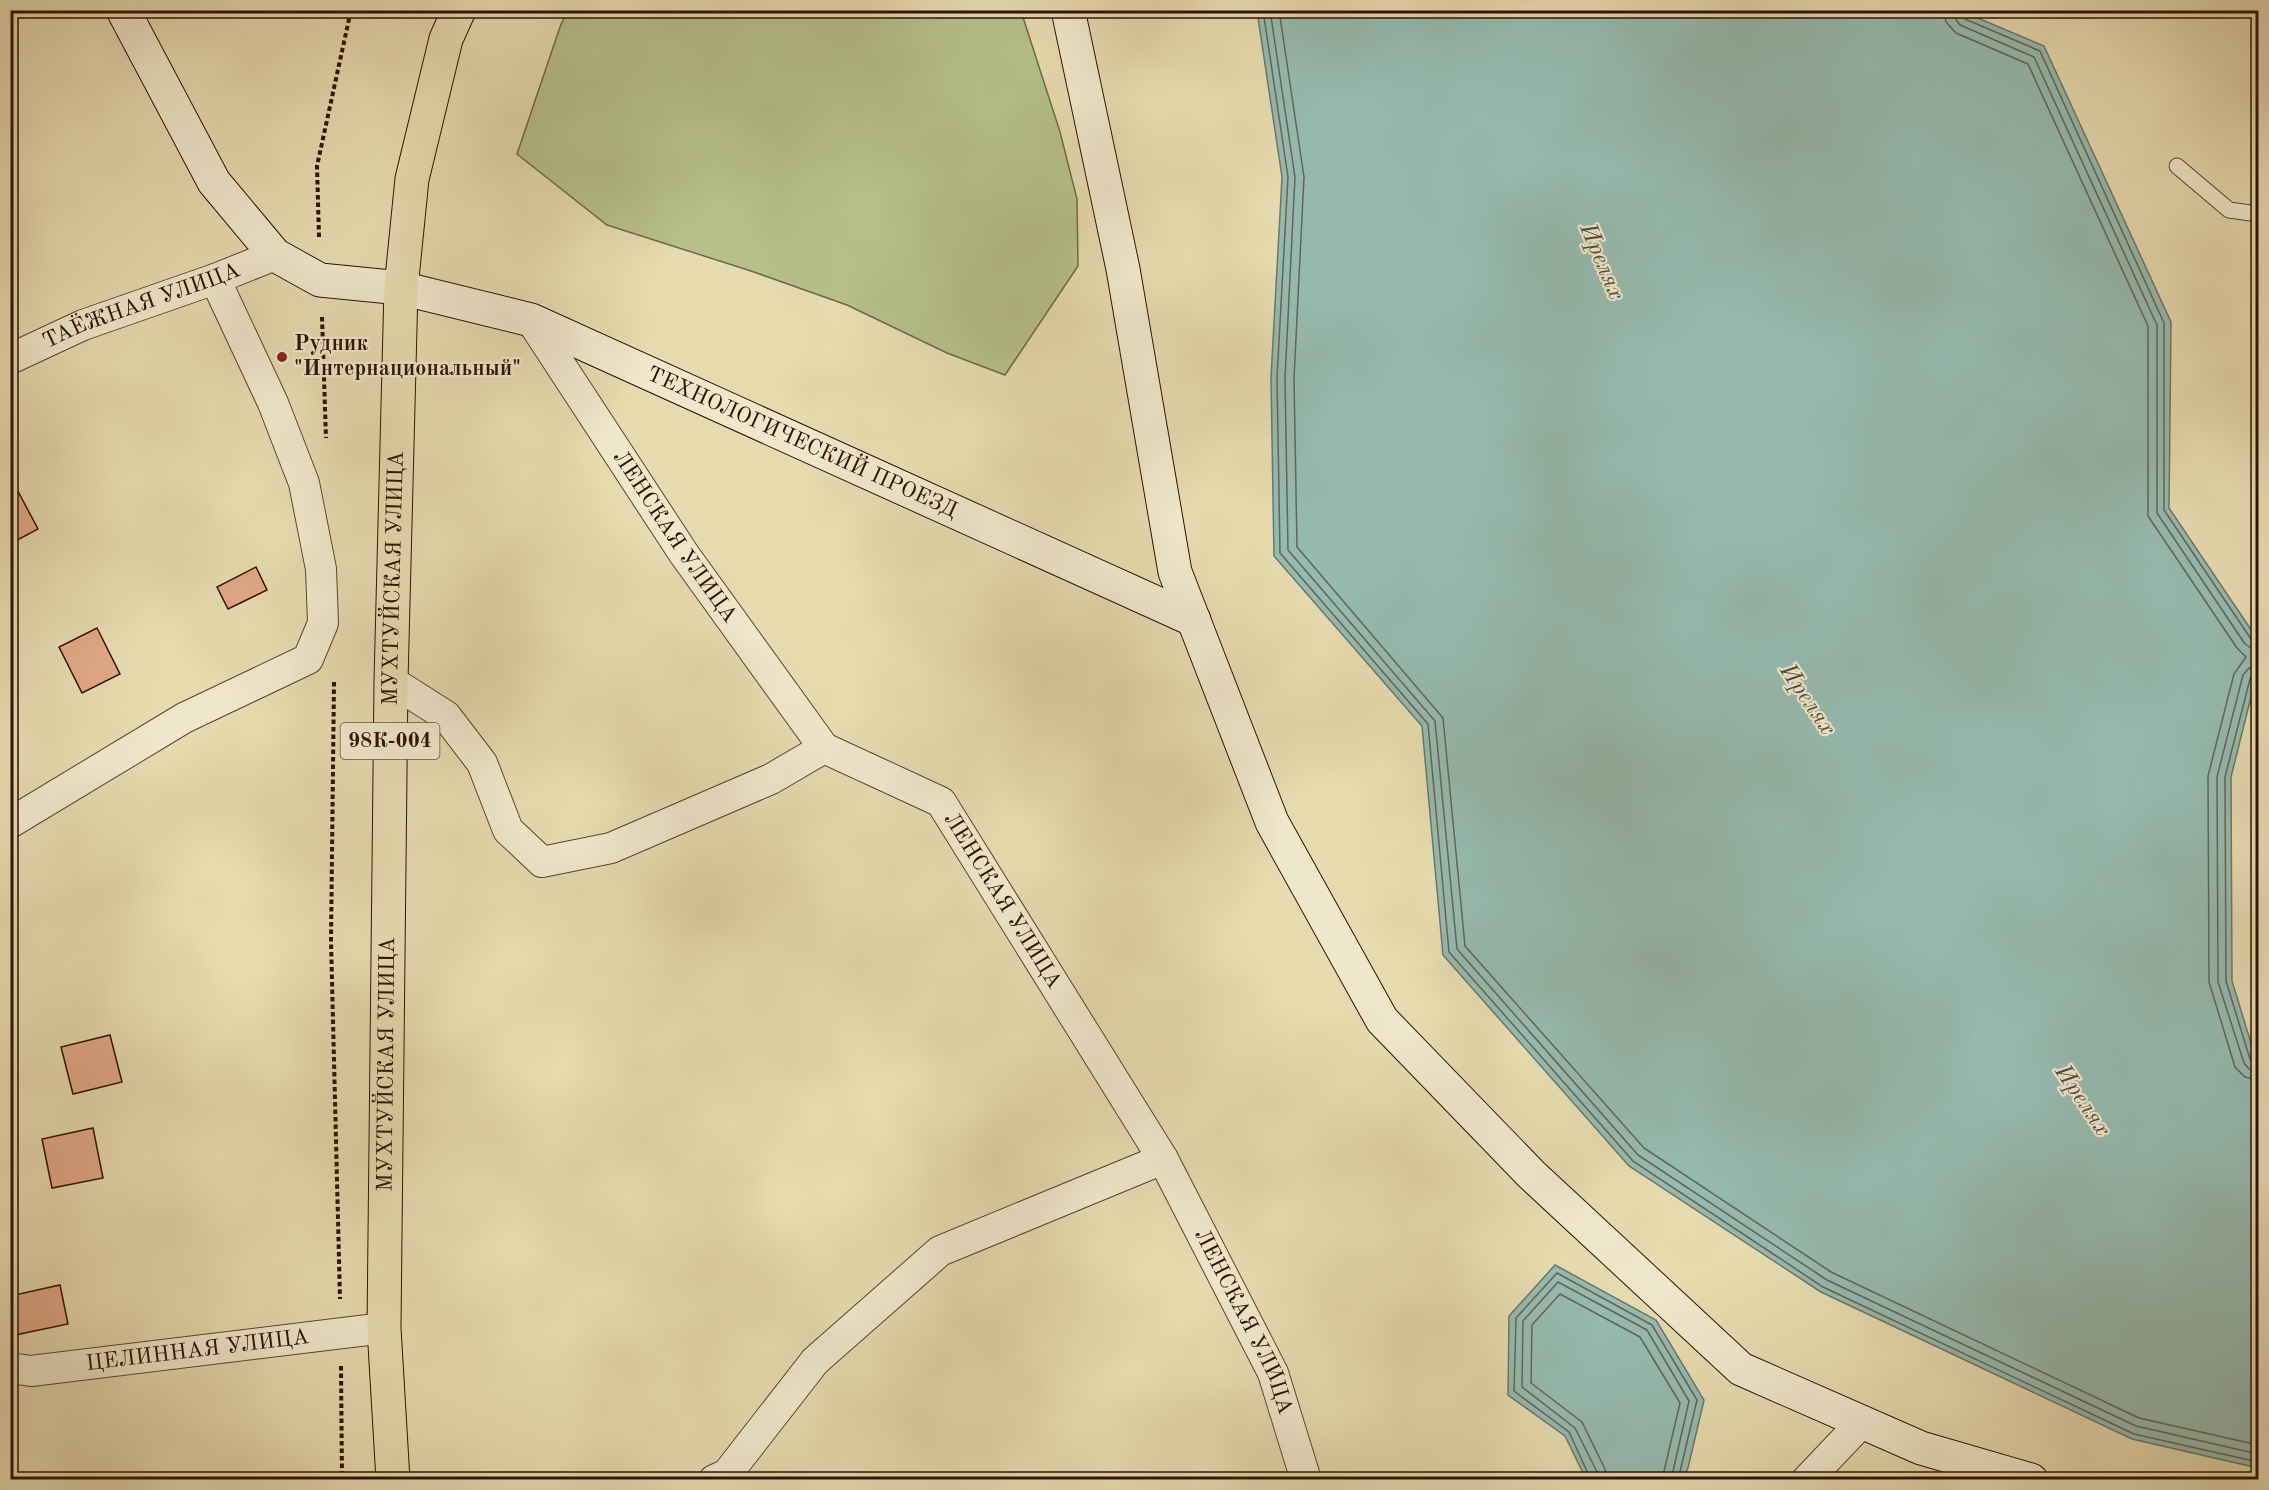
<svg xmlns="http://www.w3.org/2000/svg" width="2269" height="1490" viewBox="0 0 2269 1490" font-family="'Old Standard TT',serif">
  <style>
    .green { fill: #b5c08b; stroke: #726947; stroke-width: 1.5 }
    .water { fill: #96baaf; stroke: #6d776a; stroke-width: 1.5 }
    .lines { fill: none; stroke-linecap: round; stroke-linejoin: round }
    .shore { stroke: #626659; stroke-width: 1.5 }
    .building { fill: #e1a885; stroke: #2f1203; stroke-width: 1.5 }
    .lane-casing { stroke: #5d442e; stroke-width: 17 }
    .street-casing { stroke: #5d442e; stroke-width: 32 }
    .secondary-casing { stroke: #2f1203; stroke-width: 35 }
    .primary-casing { stroke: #2f1203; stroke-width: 35 }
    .path { stroke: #2f1203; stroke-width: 4; stroke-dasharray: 4.5 3; stroke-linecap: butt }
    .lane { stroke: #efe7cb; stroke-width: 15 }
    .street { stroke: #efe7cb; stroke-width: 30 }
    .secondary { stroke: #efe7cb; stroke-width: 33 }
    .primary { stroke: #e6daaf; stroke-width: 33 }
    .poi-dot { fill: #8f2418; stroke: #efe7cb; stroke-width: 2 }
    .labels { text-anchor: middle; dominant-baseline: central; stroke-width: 4.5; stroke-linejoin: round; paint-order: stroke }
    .shield { fill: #efe7cb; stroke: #69523f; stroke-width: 1.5 }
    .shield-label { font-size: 21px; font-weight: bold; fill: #2f1203 }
    .street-label { font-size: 22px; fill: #2f1203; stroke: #efe7cb }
    .poi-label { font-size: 22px; font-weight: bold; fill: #2f1203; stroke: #efe7cb; text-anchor: start }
    .water-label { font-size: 24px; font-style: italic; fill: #534d3f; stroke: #efe7cb }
  </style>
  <rect width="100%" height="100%" fill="#e6daaf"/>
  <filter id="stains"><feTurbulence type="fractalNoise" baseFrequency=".00333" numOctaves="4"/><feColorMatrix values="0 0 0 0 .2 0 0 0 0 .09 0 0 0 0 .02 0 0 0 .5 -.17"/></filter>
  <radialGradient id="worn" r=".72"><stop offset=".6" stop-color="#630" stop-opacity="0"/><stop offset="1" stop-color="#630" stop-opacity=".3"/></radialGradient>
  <path class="green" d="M568 11H1021L1060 132 1077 199 1078 266 1005 375 947 353 847 305 751 271 607 225 517 154 561 24Z"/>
  <g class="water">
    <path d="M1961 11 2044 46 2171 322 2169 508 2258 640V669L2231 777 2232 981 2258 1066V1468L2132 1439 1821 1292 1629 1166 1443 955 1422 726 1274 556 1271 378 1282 177 1257 11Z"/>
    <path d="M1555 1265 1656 1320 1704 1400 1688 1468 1683 1479H1586L1565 1436 1508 1395 1509 1316Z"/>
  </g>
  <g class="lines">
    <g class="shore">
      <path d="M1263 10 1288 177 1277 378 1280 553 1428 724 1449 952 1633 1161 1823 1287 2134 1434 2258 1462"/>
      <path d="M1270 10 1295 177 1285 378 1288 550 1435 721 1457 949 1638 1155 1827 1280 2136 1426 2258 1454"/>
      <path d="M1279 10 1304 177 1294 378 1297 547 1443 718 1465 946 1644 1148 1831 1272 2139 1418 2258 1445"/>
      <path d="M1944 10 1946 22 1956 33 2028 64 2148 326V516L2237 648 2246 657 2234 674 2208 776 2209 982 2235 1067 2245 1077 2258 1080"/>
      <path d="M1953 10 1955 18 1960 25 2034 57 2157 325V513L2245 644 2251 648 2258 650"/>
      <path d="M1961 10V15L1965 19 2040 51 2164 323V510L2251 639 2258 642"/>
      <path d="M2258 666 2249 668 2243 675 2217 777 2218 982 2244 1063 2249 1069 2258 1071"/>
      <path d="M2258 674 2253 675 2250 679 2225 777 2226 981 2250 1059 2253 1063 2258 1064"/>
      <path d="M1591 1480 1569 1432 1514 1391 1516 1318 1557 1273 1652 1325 1697 1400 1678 1480"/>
      <path d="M1598 1480 1597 1472 1575 1428 1522 1387 1523 1321 1558 1282 1647 1330 1689 1401 1671 1480"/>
      <path d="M1607 1480 1605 1469 1582 1422 1531 1383 1532 1325 1560 1294 1640 1337 1680 1403 1662 1480"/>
    </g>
  </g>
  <g class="building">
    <path d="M12 480 38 529 10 544V481Z"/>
    <path d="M256 567 267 590 228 609 217 587Z"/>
    <path d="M97 628 120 674 82 693 59 647Z"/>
    <path d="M110 1035 122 1082 73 1094 61 1047Z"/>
    <path d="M93 1128 103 1178 52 1188 42 1139Z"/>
    <path d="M60 1285 68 1324 15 1335 10 1315V1296Z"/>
  </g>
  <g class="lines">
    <defs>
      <path id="lane" d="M2177 166 2229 210 2258 214"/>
      <g id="street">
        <path id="s1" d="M531 320 684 554 824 748 941 802 1163 1159 1273 1373 1306 1480"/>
        <path id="s2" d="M10 359 83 325 215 279 275 255"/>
        <path d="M391 681 446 716 482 763 508 830 542 862 611 848 771 779 824 748"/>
        <path d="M10 823 184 718 308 659 323 623 321 569 304 483 273 403 215 279"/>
        <path id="s3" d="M10 1368 31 1371 384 1328"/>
        <path d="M714 1480 727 1474 815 1361 940 1251 1163 1159"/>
        <path d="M1807 1480 1862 1422"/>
      </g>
      <g id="secondary">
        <path id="s4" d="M123 10 214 182 275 255 320 280 401 288 531 320 1194 620"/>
        <path d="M1068 10 1123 269 1175 572 1272 822 1382 1020 1531 1174 1741 1369 1921 1448 2031 1480"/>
      </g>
      <g id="primary">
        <path id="s5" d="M393 1480 384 1328 391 681 401 288 412 179 446 39 459 10"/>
      </g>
    </defs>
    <use href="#lane" class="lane-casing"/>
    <use href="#street" class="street-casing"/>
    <use href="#secondary" class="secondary-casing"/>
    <use href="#primary" class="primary-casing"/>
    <g class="path">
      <path d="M319 237 317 166 351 10"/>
      <path d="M322 317 326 438"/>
      <path d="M334 682 331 941 340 1299"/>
      <path d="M341 1366 342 1480"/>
    </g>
    <use href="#lane" class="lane"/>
    <use href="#street" class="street"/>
    <use href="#secondary" class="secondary"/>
    <use href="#primary" class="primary"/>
  </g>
  <circle class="poi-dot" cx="282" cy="357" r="6"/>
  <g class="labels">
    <rect class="shield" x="340.5" y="723" width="99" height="36" rx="4.5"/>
    <g class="shield-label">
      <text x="390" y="741">98К-004</text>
    </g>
    <g class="street-label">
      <text stroke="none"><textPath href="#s2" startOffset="142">ТАЁЖНАЯ УЛИЦА</textPath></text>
      <text stroke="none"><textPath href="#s4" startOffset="854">ТЕХНОЛОГИЧЕСКИЙ ПРОЕЗД</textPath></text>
      <text stroke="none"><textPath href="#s1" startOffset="260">ЛЕНСКАЯ УЛИЦА</textPath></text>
      <text stroke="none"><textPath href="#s5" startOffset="902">МУХТУЙСКАЯ УЛИЦА</textPath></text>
      <text stroke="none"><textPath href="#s1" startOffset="764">ЛЕНСКАЯ УЛИЦА</textPath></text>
      <text stroke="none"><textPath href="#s5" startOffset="416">МУХТУЙСКАЯ УЛИЦА</textPath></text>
      <text stroke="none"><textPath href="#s1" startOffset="1250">ЛЕНСКАЯ УЛИЦА</textPath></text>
      <text stroke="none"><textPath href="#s3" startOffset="189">ЦЕЛИННАЯ УЛИЦА</textPath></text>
    </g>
    <g class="poi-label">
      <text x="294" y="344">Рудник<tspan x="294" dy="25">"Интернациональный"</tspan></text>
    </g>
    <g class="water-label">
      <text transform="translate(1601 262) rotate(67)">Ирелях</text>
      <text transform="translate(1807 700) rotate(56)">Ирелях</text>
      <text transform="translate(2082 1101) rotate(56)">Ирелях</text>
    </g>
  </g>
  <rect width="2269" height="1490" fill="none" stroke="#e6daaf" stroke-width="36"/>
  <rect x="12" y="12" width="2245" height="1466" fill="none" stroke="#2f1203" stroke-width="3"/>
  <rect x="18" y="18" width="2233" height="1454" fill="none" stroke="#2f1203" stroke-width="1.5"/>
  <rect width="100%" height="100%" filter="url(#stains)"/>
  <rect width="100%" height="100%" fill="url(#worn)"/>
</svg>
